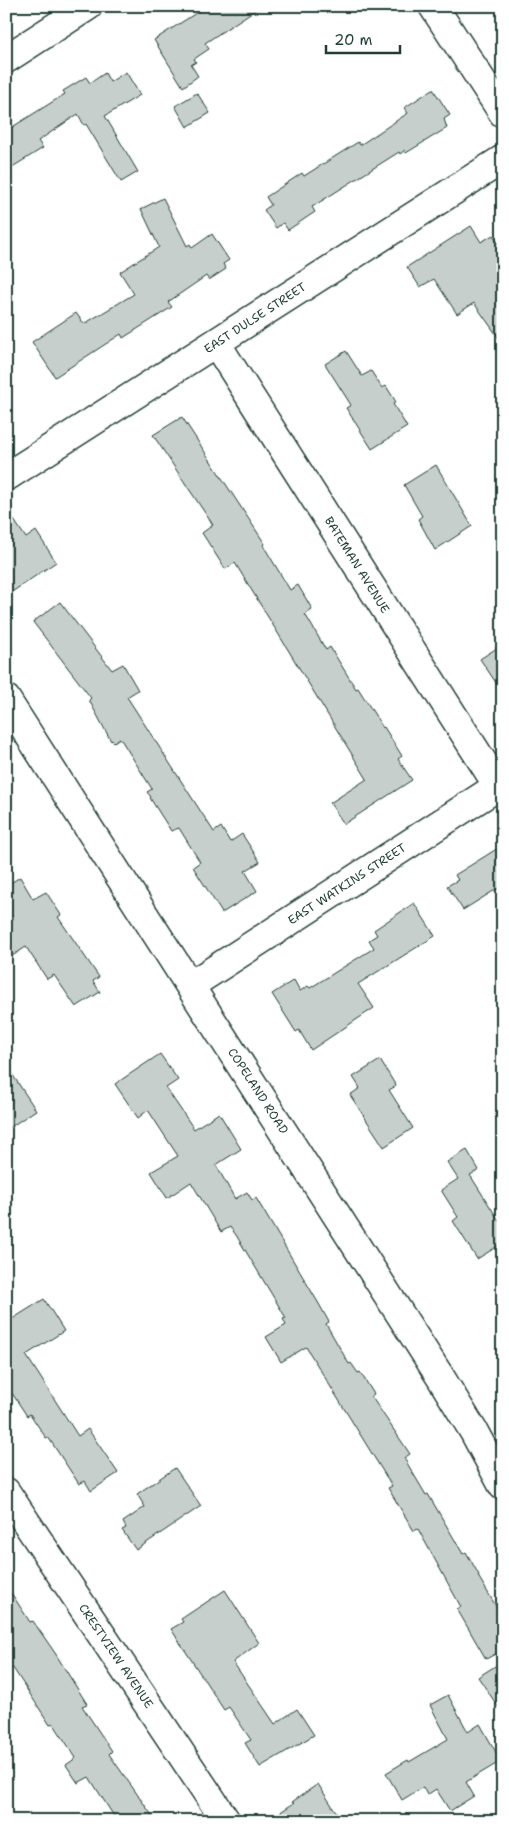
<svg xmlns="http://www.w3.org/2000/svg" width="509" height="1827" viewBox="0 0 509 1827" font-family="'Shantell Sans',sans-serif">
  <style>
    .building { fill: #c7cfcc; stroke: #1f3d34 }
    .lines { fill: none; stroke-linecap: round; stroke-linejoin: round }
    .minor-casing { stroke: #1f3d34; stroke-width: 31 }
    .minor { stroke: #fff; stroke-width: 28 }
    .labels { text-anchor: middle; dominant-baseline: central; stroke-width: 5; stroke-linejoin: round; paint-order: stroke }
    .street-label { font-size: 12px; fill: #1f3d34; stroke: #fff }
  </style>
  <rect width="100%" height="100%" fill="#fff"/>
  <filter id="ink" filterUnits="userSpaceOnUse"><feTurbulence type="fractalNoise" baseFrequency=".02" numOctaves="2"/><feDisplacementMap in="SourceGraphic" scale="10" xChannelSelector="R" yChannelSelector="G"/><feConvolveMatrix kernelMatrix="1 2 1 2 8 2 1 2 1" color-interpolation-filters="sRGB"/></filter>
  <g filter="url(#ink)">
    <g class="building">
      <path d="M207 6H261L205 43 209 49 194 59 196 62 191 65 198 76 183 87 154 40Z"/>
      <path d="M126 72 140 95 105 116 138 172 121 182 86 124 84 125 78 114 38 141 43 148 6 171V131L65 94 63 91 86 77 90 83 105 73 110 82Z"/>
      <path d="M433 89 450 115 444 119 447 128 406 153 405 150 400 154 399 152 312 207 315 212 288 230 283 223 276 228 264 210 271 205 266 197 302 173 304 176 358 142 360 145 408 113 404 108Z"/>
      <path d="M197 93 210 113 187 127 175 106Z"/>
      <path d="M163 198 187 246 190 244 192 248 212 234 229 260 223 264 226 269 209 280 206 276 168 302 172 307 123 338 121 334 55 377 32 342 76 313 84 324 134 294 120 272 159 247 141 209Z"/>
      <path d="M471 226 481 242 493 235 503 250V344L474 303 457 314 434 279 420 287 407 267Z"/>
      <path d="M346 351 362 376 371 371 382 388 386 386 396 402 393 404 407 427 372 449 346 408 351 405 325 364Z"/>
      <path d="M182 417 265 544 263 545 290 590 298 585 312 609 305 614 326 650 330 647 356 689 358 688 383 728 384 727 402 756 398 759 412 780 344 824 330 803 367 779 235 563 225 569 202 533 213 525 153 435Z"/>
      <path d="M436 465 472 526 435 550 418 519 422 516 404 485Z"/>
      <path d="M6 508 26 538 36 531 56 562 6 596Z"/>
      <path d="M60 602 112 670 123 664 138 690 127 697 214 832 221 827 230 842 242 834 260 862 245 871 257 891 222 913 193 867 200 862 179 828 171 831 150 798 151 797 147 792 152 789 120 738 114 742 112 740 111 741 89 700 91 698 33 622Z"/>
      <path d="M503 644V693L480 659Z"/>
      <path d="M503 845V885L463 910 447 886 458 880 455 875Z"/>
      <path d="M20 877 33 899 46 892 61 915 58 917 99 977 93 981 100 992 76 1007 54 975 47 979 26 947 6 960V886Z"/>
      <path d="M414 903 435 936 358 984 374 1008 311 1050 299 1030 296 1032 272 994 294 980 300 991 308 986 310 988 374 948 369 940 377 935 374 930Z"/>
      <path d="M160 1054 178 1080 166 1088 194 1129 219 1113 241 1149 216 1165 235 1199 247 1192 252 1200 256 1198 319 1304 329 1322 326 1324 349 1364 351 1363 358 1373 360 1372 374 1394 371 1396 410 1454 404 1458 426 1495 428 1494 463 1554 466 1552 479 1575 478 1576 503 1618V1650L486 1659 457 1609 461 1607 418 1529 414 1531 388 1488 392 1486 306 1347 281 1362 266 1337 286 1325 283 1319 286 1318 236 1235 230 1227 221 1232 191 1182 167 1198 151 1172 178 1156 148 1110 138 1118 115 1084Z"/>
      <path d="M380 1060 396 1086 389 1090 413 1128 384 1147 350 1095 360 1088 353 1077Z"/>
      <path d="M6 1065 36 1110 6 1130Z"/>
      <path d="M467 1150 479 1170 470 1175 503 1227V1243L477 1259 453 1221 458 1217 441 1190 458 1179 447 1162Z"/>
      <path d="M44 1299 64 1331 26 1355 78 1436 88 1429 118 1473 91 1491 85 1481 79 1484 48 1437 46 1438 30 1414 27 1416 6 1384V1323Z"/>
      <path d="M175 1468 201 1506 136 1550 122 1530 126 1528 123 1522 145 1507 137 1494Z"/>
      <path d="M6 1585 30 1622 33 1621 55 1653 87 1704 82 1706 112 1751 109 1754 156 1821H117L89 1777 78 1783 66 1765 76 1758 53 1723 50 1725 13 1668 6 1672Z"/>
      <path d="M225 1590 259 1643 233 1662 275 1724 297 1709 314 1735 260 1767 245 1743 251 1740 229 1707 224 1710 171 1629 183 1622 181 1619Z"/>
      <path d="M503 1661V1714L478 1677Z"/>
      <path d="M448 1695 468 1732 480 1724 501 1761 466 1782 474 1796 450 1811 436 1789 427 1795 423 1787 402 1800 386 1773 408 1760 409 1762 448 1739 430 1705Z"/>
      <path d="M318 1784 342 1821H267L294 1803 292 1802Z"/>
    </g>
    <g class="lines">
      <defs>
        <g id="minor">
          <path d="M433 6 503 113"/>
          <path d="M6 59 88 6"/>
          <path d="M216 343 498 786"/>
          <path d="M6 477 503 159"/>
          <path d="M6 699 441 1378 474 1432 503 1486"/>
          <path d="M191 985 503 783"/>
          <path d="M6 1492 226 1821"/>
        </g>
      </defs>
      <use href="#minor" class="minor-casing"/>
      <use href="#minor" class="minor"/>
    </g>
  </g>
  <g class="labels">
    <g class="street-label">
      <text transform="translate(255 318) rotate(-33)">EAST DULSE STREET</text>
      <text transform="translate(357 565) rotate(58)">BATEMAN AVENUE</text>
      <text transform="translate(347 884) rotate(-33)">EAST WATKINS STREET</text>
      <text transform="translate(258 1091) rotate(57)">COPELAND ROAD</text>
      <text transform="translate(116 1656) rotate(56)">CRESTVIEW AVENUE</text>
    </g>
  </g>
  <rect width="509" height="1827" fill="none" stroke="#fff" stroke-width="25"/>
  <rect x="12" y="12" width="484" height="1802" fill="none" stroke="#1f3d34" stroke-width="2" filter="url(#ink)"/>
  <path d="M326 45v8h74v-8" fill="none" stroke="#1f3d34" stroke-width="2.5"/>
  <text x="334" y="45" font-size="15" fill="#1f3d34" stroke="#ffffff" stroke-width="4" paint-order="stroke">20 m</text>
</svg>
